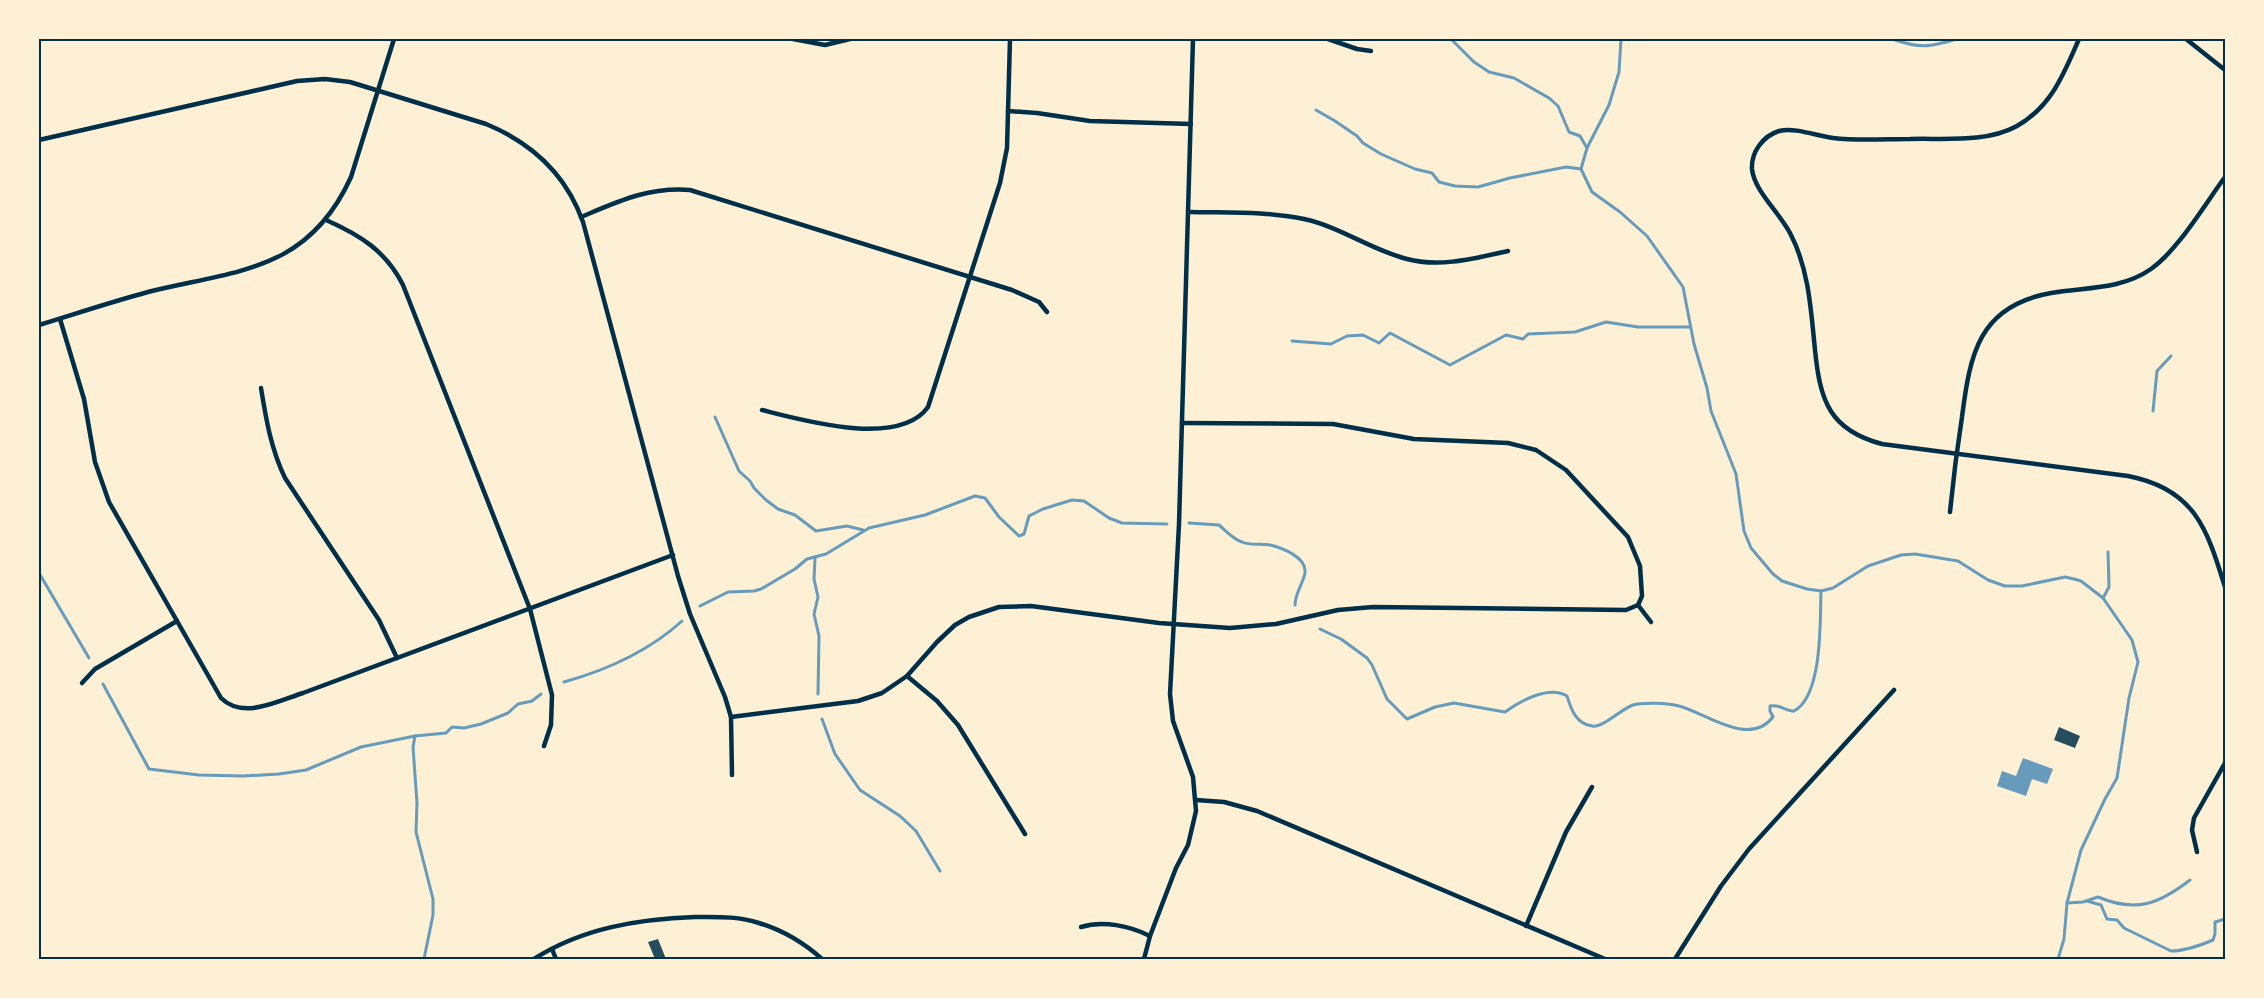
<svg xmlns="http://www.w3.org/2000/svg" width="2264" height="998" viewBox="0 0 2264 998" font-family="'Fira Sans',sans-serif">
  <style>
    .water { fill: #669bbc }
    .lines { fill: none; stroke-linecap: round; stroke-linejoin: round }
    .stream { stroke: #669bbc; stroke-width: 3 }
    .building { fill: #264d5e }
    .minor { stroke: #003049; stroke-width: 4.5 }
    .neatline { fill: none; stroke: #003049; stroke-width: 2 }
  </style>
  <rect width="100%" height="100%" fill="#fdf0d5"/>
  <path class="water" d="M2023 758 2053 769 2047 784 2032 779 2026 796 1997 786 2002 771 2016 776Z"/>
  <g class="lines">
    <g class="stream">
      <path d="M1451 39 1474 62 1489 72 1514 78 1549 98 1558 106 1569 132 1580 136 1587 148"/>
      <path d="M1621 39 1619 72 1609 105 1587 148 1581 169 1592 192 1620 212 1647 236 1683 287 1694 344 1707 388 1711 411 1736 474 1744 531 1751 548 1773 574 1782 581 1807 589 1821 591 1833 588 1868 566 1901 555 1915 554 1958 561 1988 580 2005 586H2022L2065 577 2074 579 2081 581 2103 598 2132 640 2138 662 2129 698 2117 778 2105 799 2081 850 2067 903 2064 939 2058 959"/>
      <path d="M1892 39C1921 49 1929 47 1957 39"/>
      <path d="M1316 110 1335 121 1357 136 1363 143 1381 154 1415 169 1432 173 1439 182 1455 186 1478 187 1510 178 1566 167 1581 169"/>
      <path d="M1292 341 1331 344 1347 336 1363 335 1379 343 1390 333 1450 365 1506 335 1523 339 1528 334 1575 332 1606 322 1638 327H1690"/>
      <path d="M2153 411 2157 371 2171 356"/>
      <path d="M715 417 739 471 750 481 754 488 766 500 778 509 795 515 816 531 847 526 863 530"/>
      <path d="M1189 523 1219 525C1226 531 1233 539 1242 542 1251 546 1261 543 1270 545 1282 548 1307 557 1305 573 1303 584 1295 593 1295 605"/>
      <path d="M815 558 814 579 818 597 814 614 819 636 818 694"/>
      <path d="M39 573 89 658"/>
      <path d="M2103 598 2109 587 2108 552"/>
      <path d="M700 606 728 592 754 591 761 589 795 569 807 559 826 554 869 528 925 515 975 496 985 498 999 517 1019 536 1024 534 1029 516 1043 509 1072 500 1084 501 1109 518 1122 523 1167 524"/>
      <path d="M1320 629 1341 639 1367 658 1372 665 1387 699 1407 719 1435 707 1454 703 1505 712C1520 701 1549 685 1567 696 1571 709 1576 724 1592 726 1603 728 1621 709 1633 705 1642 702 1669 703 1679 706 1706 713 1749 748 1773 717L1770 711V706C1780 704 1785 711 1794 711 1823 696 1820 619 1821 591"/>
      <path d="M564 682C607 670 649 651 682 621"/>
      <path d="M103 684 149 769 199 775 243 776 279 774 306 770 361 747 415 736 446 733 452 727 464 728 481 724 508 713 518 704 532 701 541 694"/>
      <path d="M822 719 835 754 860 790 900 816 916 831 940 871"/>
      <path d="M415 736 413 747 417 803 416 832 433 899V915L424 959"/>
      <path d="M2087 901 2101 905 2107 919 2117 920 2124 928 2171 951C2185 951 2199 946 2213 940L2215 934V922L2225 919"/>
      <path d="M2067 903 2083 902 2098 897C2136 913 2159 904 2190 880"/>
    </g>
  </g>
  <g class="building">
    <path d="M2059 727 2080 736 2075 748 2054 740Z"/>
    <path d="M658 939 666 959H655L648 942Z"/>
  </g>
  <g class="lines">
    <g class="minor">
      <path d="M793 39 825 45 850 39"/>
      <path d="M1328 39 1357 49 1371 51"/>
      <path d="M2079 39C2064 73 2052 106 2017 126 1986 143 1945 138 1910 139 1884 139 1858 141 1833 138 1817 136 1795 127 1779 131 1763 136 1751 152 1752 169 1754 191 1781 214 1791 235 1809 270 1811 311 1815 350 1820 400 1829 430 1882 444L2128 476C2195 489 2207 529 2225 587"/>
      <path d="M2186 39 2225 70"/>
      <path d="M1008 111 1037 113 1090 121 1191 124"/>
      <path d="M39 140 297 81 325 79 350 82 486 124C532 143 566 174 583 222L678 576 690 614 725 697 731 717 732 775"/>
      <path d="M1189 212C1227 213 1267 211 1304 219 1341 227 1371 250 1407 259 1440 268 1476 258 1508 251"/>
      <path d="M581 217C619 201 648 187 690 190L1012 290 1039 302 1047 312"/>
      <path d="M326 220C360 235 386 251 403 285L530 609 552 695 551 725 544 746"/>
      <path d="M60 319 84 399 95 462 109 502 221 698C243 720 278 701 303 693L673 555"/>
      <path d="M39 325C75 314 111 302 148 292 237 270 308 272 351 177L394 39"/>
      <path d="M261 388C266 419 271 449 285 478L379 620 397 658"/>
      <path d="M762 410C802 420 899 448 928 407L1000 183 1007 148 1010 39"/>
      <path d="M1182 423 1333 424 1414 439 1508 443 1536 450 1566 470 1628 537 1640 566 1642 596 1638 605"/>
      <path d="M1950 512C1953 481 1957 449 1962 417 1970 355 1978 306 2051 293 2085 287 2121 290 2151 269 2178 250 2205 204 2225 177"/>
      <path d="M1638 605 1651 622"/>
      <path d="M907 676 937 701 958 725 1025 834"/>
      <path d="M82 683 95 669 177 621"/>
      <path d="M731 717 858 701 882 693 907 676 937 642 955 625 969 617 999 607 1031 606 1159 623 1230 628 1276 624 1338 610 1373 607 1626 610 1638 605"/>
      <path d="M1196 800 1224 802 1257 811 1605 959"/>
      <path d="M2197 852 2192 830 2194 818 2225 763"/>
      <path d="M1526 926 1566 832 1592 787"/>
      <path d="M1081 927C1103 920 1130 926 1150 936"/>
      <path d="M552 949 556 959"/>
      <path d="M534 959C582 928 639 919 695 917 717 917 738 916 759 923 782 930 804 943 822 959"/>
      <path d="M1144 959 1150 936 1176 868 1188 845 1196 811 1193 777 1173 721 1170 694 1179 524 1193 39"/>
      <path d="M1675 959 1721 886 1749 849 1894 690"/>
    </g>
  </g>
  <rect width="2264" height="998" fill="none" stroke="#fdf0d5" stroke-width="81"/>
  <rect x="40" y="40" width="2184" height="918" class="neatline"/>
</svg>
